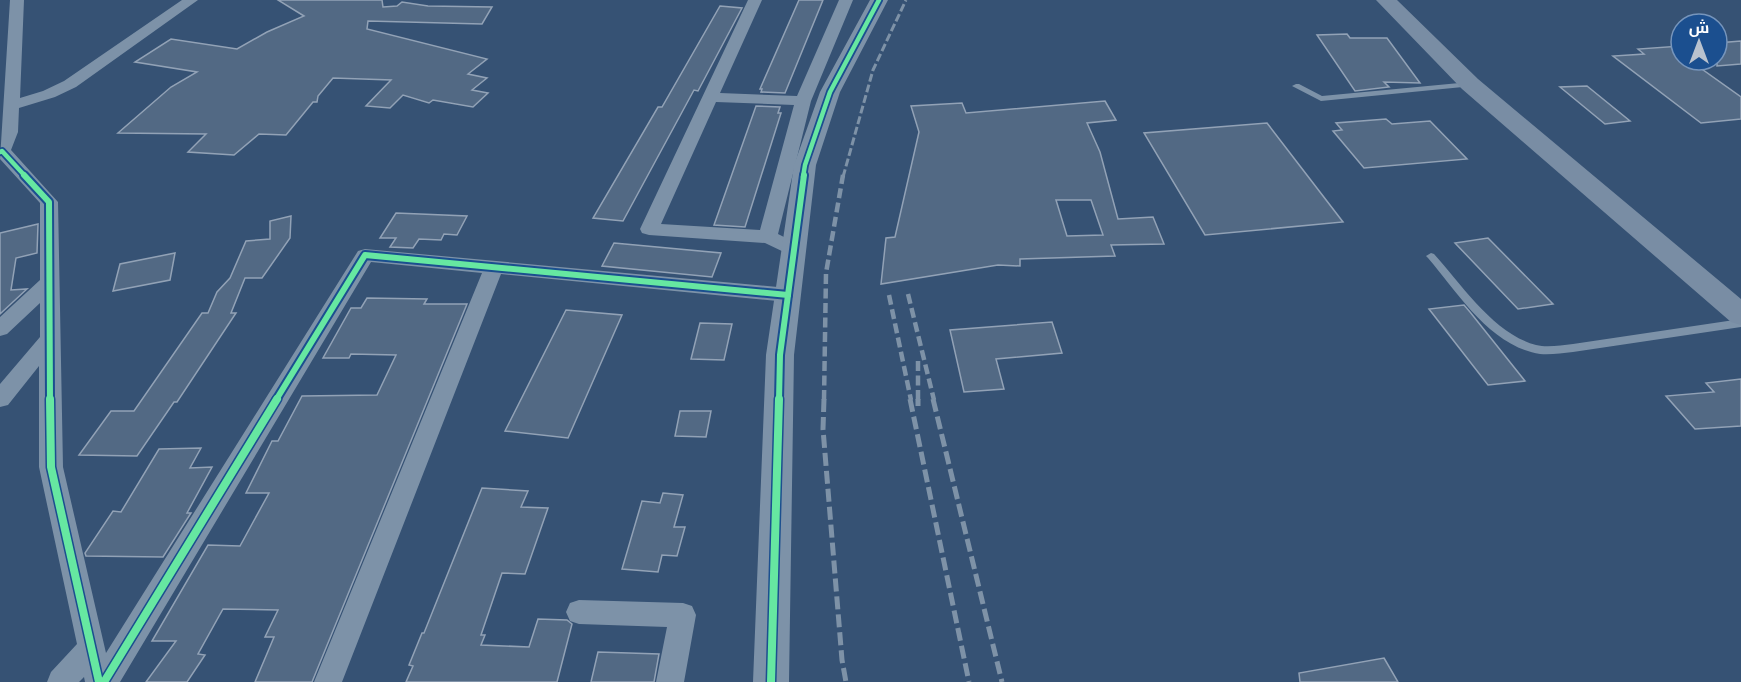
<svg xmlns="http://www.w3.org/2000/svg" width="1741" height="682" viewBox="0 0 1741 682" font-family="'Nunito Sans',Cairo,sans-serif">
  <style>
    .building { fill: #526984; stroke: #92a2b6; stroke-width: 1.5; fill-rule: evenodd }
    .lines { fill: none; stroke-linecap: round; stroke-linejoin: round }
    .service { fill: #7d92a8; fill-rule: evenodd }
    .minor { fill: #7d92a8; fill-rule: evenodd }
    .tertiary { fill: #7d92a8; fill-rule: evenodd }
    .secondary { fill: #798da4; fill-rule: evenodd }
    .rail-far2 { stroke: #7e92a7; stroke-width: 3; stroke-dasharray: 8 3; stroke-linecap: butt }
    .rail-far1 { stroke: #7e92a7; stroke-width: 4.5; stroke-dasharray: 10 4.5; stroke-linecap: butt }
    .rail { stroke: #7e92a7; stroke-width: 5; stroke-dasharray: 13 5; stroke-linecap: butt }
    .cycleway-far2-casing { stroke: #1b4f8f; stroke-width: 8 }
    .cycleway-far1-casing { stroke: #1b4f8f; stroke-width: 10 }
    .cycleway-casing { stroke: #1b4f8f; stroke-width: 11 }
    .cycleway-far2 { stroke: #66e7a1; stroke-width: 4.5 }
    .cycleway-far1 { stroke: #66e7a1; stroke-width: 6 }
    .cycleway { stroke: #66e7a1; stroke-width: 8 }
  </style>
  <rect width="100%" height="100%" fill="#365274"/>
  <g class="building">
    <path d="M278 0H382L383 7 397 6 402 2 428 6 492 7 482 24 368 21 367 29 487 59 468 74 487 78 472 90 488 93 473 107 433 100 429 103 403 95 390 108 366 106 391 80 333 78 318 96 317 102H313L286 135 259 134 234 155 188 152 206 134 118 133 171 87 197 72 135 62 171 39 237 49 267 32 304 16Z"/>
    <path d="M799 0H823L785 93 761 92 762 89H760Z"/>
    <path d="M720 6 742 8 698 91 694 90 623 221 593 218 658 107H662Z"/>
    <path d="M1347 34 1350 38H1387L1420 83 1384 82 1389 87 1355 91 1317 35Z"/>
    <path d="M1741 41V64L1717 66V43Z"/>
    <path d="M1681 46V60H1689L1741 97V119L1701 123 1613 56 1644 54 1638 49Z"/>
    <path d="M1587 86 1630 121 1605 124 1560 87Z"/>
    <path d="M1105 101 1116 120 1087 123 1100 152 1118 219 1153 217 1164 244 1111 245 1115 256 1020 259V266L998 265 881 284 886 238 895 237 919 132 911 106 962 103 966 113ZM1056 200H1091L1103 235 1067 236Z"/>
    <path d="M756 106 780 107 778 113H781L745 227 714 225Z"/>
    <path d="M1386 119 1392 124 1430 121 1467 159 1364 168 1333 131 1342 130 1336 123Z"/>
    <path d="M1267 123 1343 222 1205 235 1144 133Z"/>
    <path d="M396 213 467 216 457 235 444 234 441 240 419 239 413 248 390 247 396 238H380Z"/>
    <path d="M291 216 290 238 262 278H245L231 313H236L177 402H174L137 456 79 455 111 411H134L202 313H208L217 292 230 278 246 241 270 239V221Z"/>
    <path d="M38 224 37 253 16 258 11 290 27 289 0 314V233Z"/>
    <path d="M1488 238 1553 304 1518 309 1455 243Z"/>
    <path d="M614 243 721 253 712 277 602 266Z"/>
    <path d="M175 253 170 280 113 291 120 264Z"/>
    <path d="M367 298 427 299 424 304H467L312 682H255L274 637H265L278 610 223 609 198 654 205 655 187 682H146L176 641H152L208 545 240 546 269 493H246L272 441H278L302 396 377 395 396 355 351 354 349 358H323L351 308H361Z"/>
    <path d="M1464 305 1470 312 1525 381 1488 385 1429 309Z"/>
    <path d="M566 310 622 315 568 438 505 431Z"/>
    <path d="M1052 322 1062 353 996 359 1004 389 964 392 950 330Z"/>
    <path d="M700 323 732 324 724 360 691 359Z"/>
    <path d="M1741 379V426L1695 429 1666 396 1714 392 1706 383Z"/>
    <path d="M680 411H711L706 437 675 436Z"/>
    <path d="M201 448 190 468 212 467 187 513H191L163 557 86 556 85 553 113 511 121 512 159 449Z"/>
    <path d="M482 488 528 491 521 507 548 508 525 574 502 573 481 635H485L481 645 529 647 538 619 567 620 572 624 557 682H406L413 666 409 665 422 633H424Z"/>
    <path d="M663 493 683 495 674 527H685L677 556 662 555 658 572 622 569 642 501 660 503Z"/>
    <path d="M598 652 659 654 654 682H591Z"/>
    <path d="M1384 658 1398 682H1300L1299 673Z"/>
  </g>
  <g class="lines">
    <g class="service">
      <path d="M1470 82H1473V86L1321 101 1292 86 1296 84H1299L1322 96Z"/>
      <path d="M1431 253 1434 254C1462 285 1494 334 1536 345 1548 348 1561 345 1573 344L1741 319V327L1573 352C1562 353 1551 355 1540 354 1490 346 1458 293 1428 258L1426 256Z"/>
    </g>
    <g class="minor">
      <path d="M10 0H24L20 98 43 91 64 81 182 0H198L76 87 55 97 19 108 18 132 11 150 58 202 63 467 106 653 358 251 365 249 788 288 795 290 798 295 795 300 788 302 501 274 342 682H314L482 273 371 262 120 682H85L84 677 79 682H47L51 672 77 644 39 467V366L8 405 0 407V384L40 337V303L7 334 0 336V317L40 280V203L0 159Z"/>
      <path d="M748 0H762L720 93 797 96 839 0H853L811 101 778 234 800 245 803 249 800 253 793 255 786 253 765 243 649 235 642 233 640 229ZM716 102 794 105 760 230 661 224Z"/>
      <path d="M579 600 683 603 692 606 696 615 684 682H656L667 627 579 624 570 621 566 612 570 603Z"/>
    </g>
    <path class="tertiary" d="M870 0H888L840 92 816 165 794 355 789 682H753L766 355 794 165 820 92Z"/>
    <path class="secondary" d="M1376 0H1397L1478 79 1741 299V325L1731 322 1462 89Z"/>
    <path class="rail-far2" d="M843 177 873 70 906 0"/>
    <g class="rail-far1">
      <path d="M908 294 934 400"/>
      <path d="M889 295 911 400"/>
      <path d="M918 361V400"/>
      <path d="M824 400 826 273 843 175"/>
    </g>
    <g class="rail">
      <path d="M824 399 823 429 842 660 846 682"/>
      <path d="M910 399 969 682"/>
      <path d="M918 399V406"/>
      <path d="M933 399 1002 682"/>
    </g>
    <defs>
      <g id="cycleway-far2">
        <path d="M0 152 2 151 26 177"/>
        <path d="M803 177 805 165 830 92 879 0"/>
      </g>
      <g id="cycleway-far1">
        <path d="M24 175 49 202 50 400"/>
        <path d="M276 400 365 255 788 295"/>
        <path d="M779 400 780 355 804 175"/>
      </g>
      <g id="cycleway">
        <path d="M50 399 51 467 99 682"/>
        <path d="M104 682 277 399"/>
        <path d="M771 682 779 399"/>
      </g>
    </defs>
    <use href="#cycleway-far2" class="cycleway-far2-casing"/>
    <use href="#cycleway-far1" class="cycleway-far1-casing"/>
    <use href="#cycleway" class="cycleway-casing"/>
    <use href="#cycleway-far2" class="cycleway-far2"/>
    <use href="#cycleway-far1" class="cycleway-far1"/>
    <use href="#cycleway" class="cycleway"/>
  </g>
  <g transform="translate(1699 42)"><circle r="28" fill="#1b4f8f" stroke="#7695bc" stroke-width="1.5"/>
  <path d="M0-4.5L10 22L0 15L-10 22Z" fill="#b9c2ce"/>
  <text y="-9" font-size="16" font-weight="bold" text-anchor="middle" fill="#ffffff">ش</text>
  </g>
</svg>
